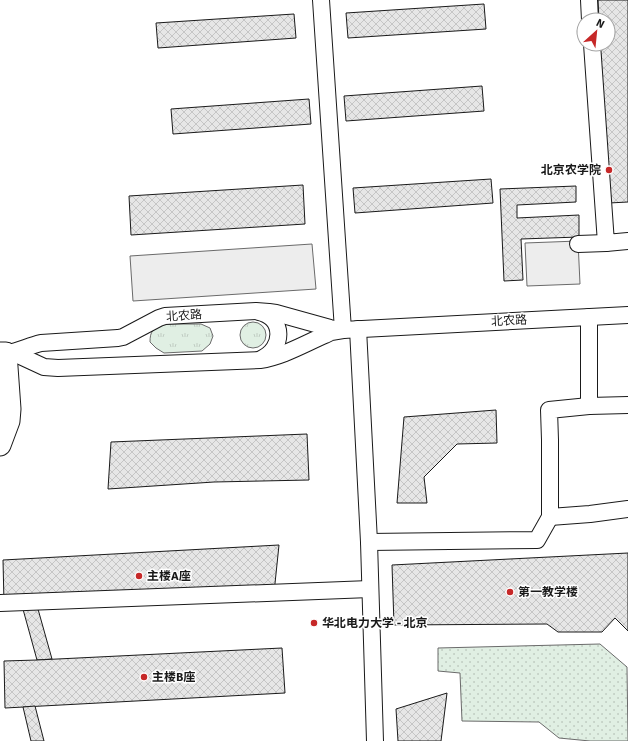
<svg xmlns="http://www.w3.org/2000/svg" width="628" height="741" viewBox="0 0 628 741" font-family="Signika,'Noto Sans SC',sans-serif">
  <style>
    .grass { fill: url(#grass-tufts); stroke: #6a6a6a }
    .park { fill: url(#park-dots); stroke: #6a6a6a }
    .parking { fill: #ededed; stroke: #6a6a6a }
    .building { fill: url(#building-cross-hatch); stroke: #1a1a1a }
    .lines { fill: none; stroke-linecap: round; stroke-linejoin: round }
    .minor-casing { stroke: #1a1a1a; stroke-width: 18 }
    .major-casing { stroke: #1a1a1a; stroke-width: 23 }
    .minor { stroke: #fff; stroke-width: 16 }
    .major { stroke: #fff; stroke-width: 21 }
    .poi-dot { fill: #c62828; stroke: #fff; stroke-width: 1.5 }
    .labels { text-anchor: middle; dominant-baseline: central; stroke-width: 3; stroke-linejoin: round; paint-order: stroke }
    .poi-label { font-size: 12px; font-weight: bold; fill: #1a1a1a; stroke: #fff; text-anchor: start }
    .street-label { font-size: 12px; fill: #1a1a1a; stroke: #fff }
  </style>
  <defs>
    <pattern id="grass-tufts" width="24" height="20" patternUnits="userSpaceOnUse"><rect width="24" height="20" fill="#e0efe3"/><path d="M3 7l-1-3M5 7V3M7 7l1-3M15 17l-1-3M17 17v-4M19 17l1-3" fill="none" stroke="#c0ccc2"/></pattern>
    <pattern id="park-dots" width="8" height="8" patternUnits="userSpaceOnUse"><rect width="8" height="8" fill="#e0efe3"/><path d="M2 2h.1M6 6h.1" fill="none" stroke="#c0ccc2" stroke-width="1.8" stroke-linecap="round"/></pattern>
    <pattern id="building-cross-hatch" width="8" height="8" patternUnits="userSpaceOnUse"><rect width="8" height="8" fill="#e6e6e6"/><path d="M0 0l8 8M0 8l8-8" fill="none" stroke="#c5c5c5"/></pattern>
  </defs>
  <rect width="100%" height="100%" fill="#fff"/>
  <g class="grass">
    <circle cx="253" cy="335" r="13"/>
    <path d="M163 324H201L210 328 213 336 210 344 202 351 164 353 156 348 150 342C150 331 153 329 163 324Z"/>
  </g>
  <path class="park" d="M600 644 627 667 628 741H590L559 738 539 722 462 721 460 673 438 671V648Z"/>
  <g class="parking">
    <path d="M578 241 580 284 527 286 525 243Z"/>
    <path d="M312 244 316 289 133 301 130 256Z"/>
  </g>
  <g class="building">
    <path d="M598 0H628V202L609 203 600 44H608V20H599Z"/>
    <path d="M484 4 486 29 348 38 346 13Z"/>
    <path d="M294 14 296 38 158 48 156 23Z"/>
    <path d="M482 86 484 111 346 121 344 96Z"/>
    <path d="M309 99 311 124 173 134 171 109Z"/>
    <path d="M491 179 493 203 355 213 353 188Z"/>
    <path d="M303 185 305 224 131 235 129 196Z"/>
    <path d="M576 186V202L517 205V218L579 215V237L521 239 523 280 504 281 500 189Z"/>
    <path d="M496 410 497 443 457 444 424 477 427 503H397L404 417Z"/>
    <path d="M307 434 309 480 214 482 108 489 111 442Z"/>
    <path d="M279 545 274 593 4 603 3 560Z"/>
    <path d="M628 553V631L615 618 602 632H558L547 624 394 625 392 565Z"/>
    <path d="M21 602H36L52 659 37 660Z"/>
    <path d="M282 648 285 693 5 708 4 661 37 660Z"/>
    <path d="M447 693 441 741H398L396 709Z"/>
    <path d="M35 706 44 741H31L23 707Z"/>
  </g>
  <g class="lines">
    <defs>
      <g id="minor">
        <path d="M321 0 343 330"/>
        <path d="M589 0 590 20"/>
        <path d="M592 44 606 243 628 241"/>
        <path d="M578 244 606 243"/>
        <path d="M259 312C285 318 284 349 261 359"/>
        <path d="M589 317V406"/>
        <path d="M358 329 369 542 375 741"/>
        <path d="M6 353 16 354 44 367 58 368 260 360C282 357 304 344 325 335L331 332 343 330 628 315"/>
        <path d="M8 353C19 351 29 346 41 343L118 338 123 337 159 318 165 316 256 311 269 312 276 313 330 328 339 330"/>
        <path d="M550 517 590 514 628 509"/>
        <path d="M369 542 537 540 550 517V440L549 410 589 406 628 405"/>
        <path d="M0 603 370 589"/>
      </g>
      <path id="major" d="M0 353H6L10 409 9 421 0 445"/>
    </defs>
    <use href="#minor" class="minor-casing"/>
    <use href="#major" class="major-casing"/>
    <use href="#minor" class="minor"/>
    <use href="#major" class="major"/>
  </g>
  <g class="poi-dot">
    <circle cx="609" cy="170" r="4"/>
    <circle cx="139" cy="576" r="4"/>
    <circle cx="510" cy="592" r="4"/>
    <circle cx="314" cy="623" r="4"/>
    <circle cx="144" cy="677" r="4"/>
  </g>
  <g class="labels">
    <g class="poi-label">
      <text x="601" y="170" text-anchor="end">北京农学院</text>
      <text x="147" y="576">主楼A座</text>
      <text x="518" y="592">第一教学楼</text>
      <text x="322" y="623">华北电力大学 - 北京</text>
      <text x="152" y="677">主楼B座</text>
    </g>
    <g class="street-label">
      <text transform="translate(184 316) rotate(-4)">北农路</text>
      <text transform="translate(509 321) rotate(-3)">北农路</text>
    </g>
  </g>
  <g transform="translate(596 32) rotate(27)"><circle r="19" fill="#ffffff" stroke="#a3a3a3"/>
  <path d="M0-3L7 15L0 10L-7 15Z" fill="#c62828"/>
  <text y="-6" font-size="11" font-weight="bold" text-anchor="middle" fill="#1a1a1a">N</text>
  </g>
</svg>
